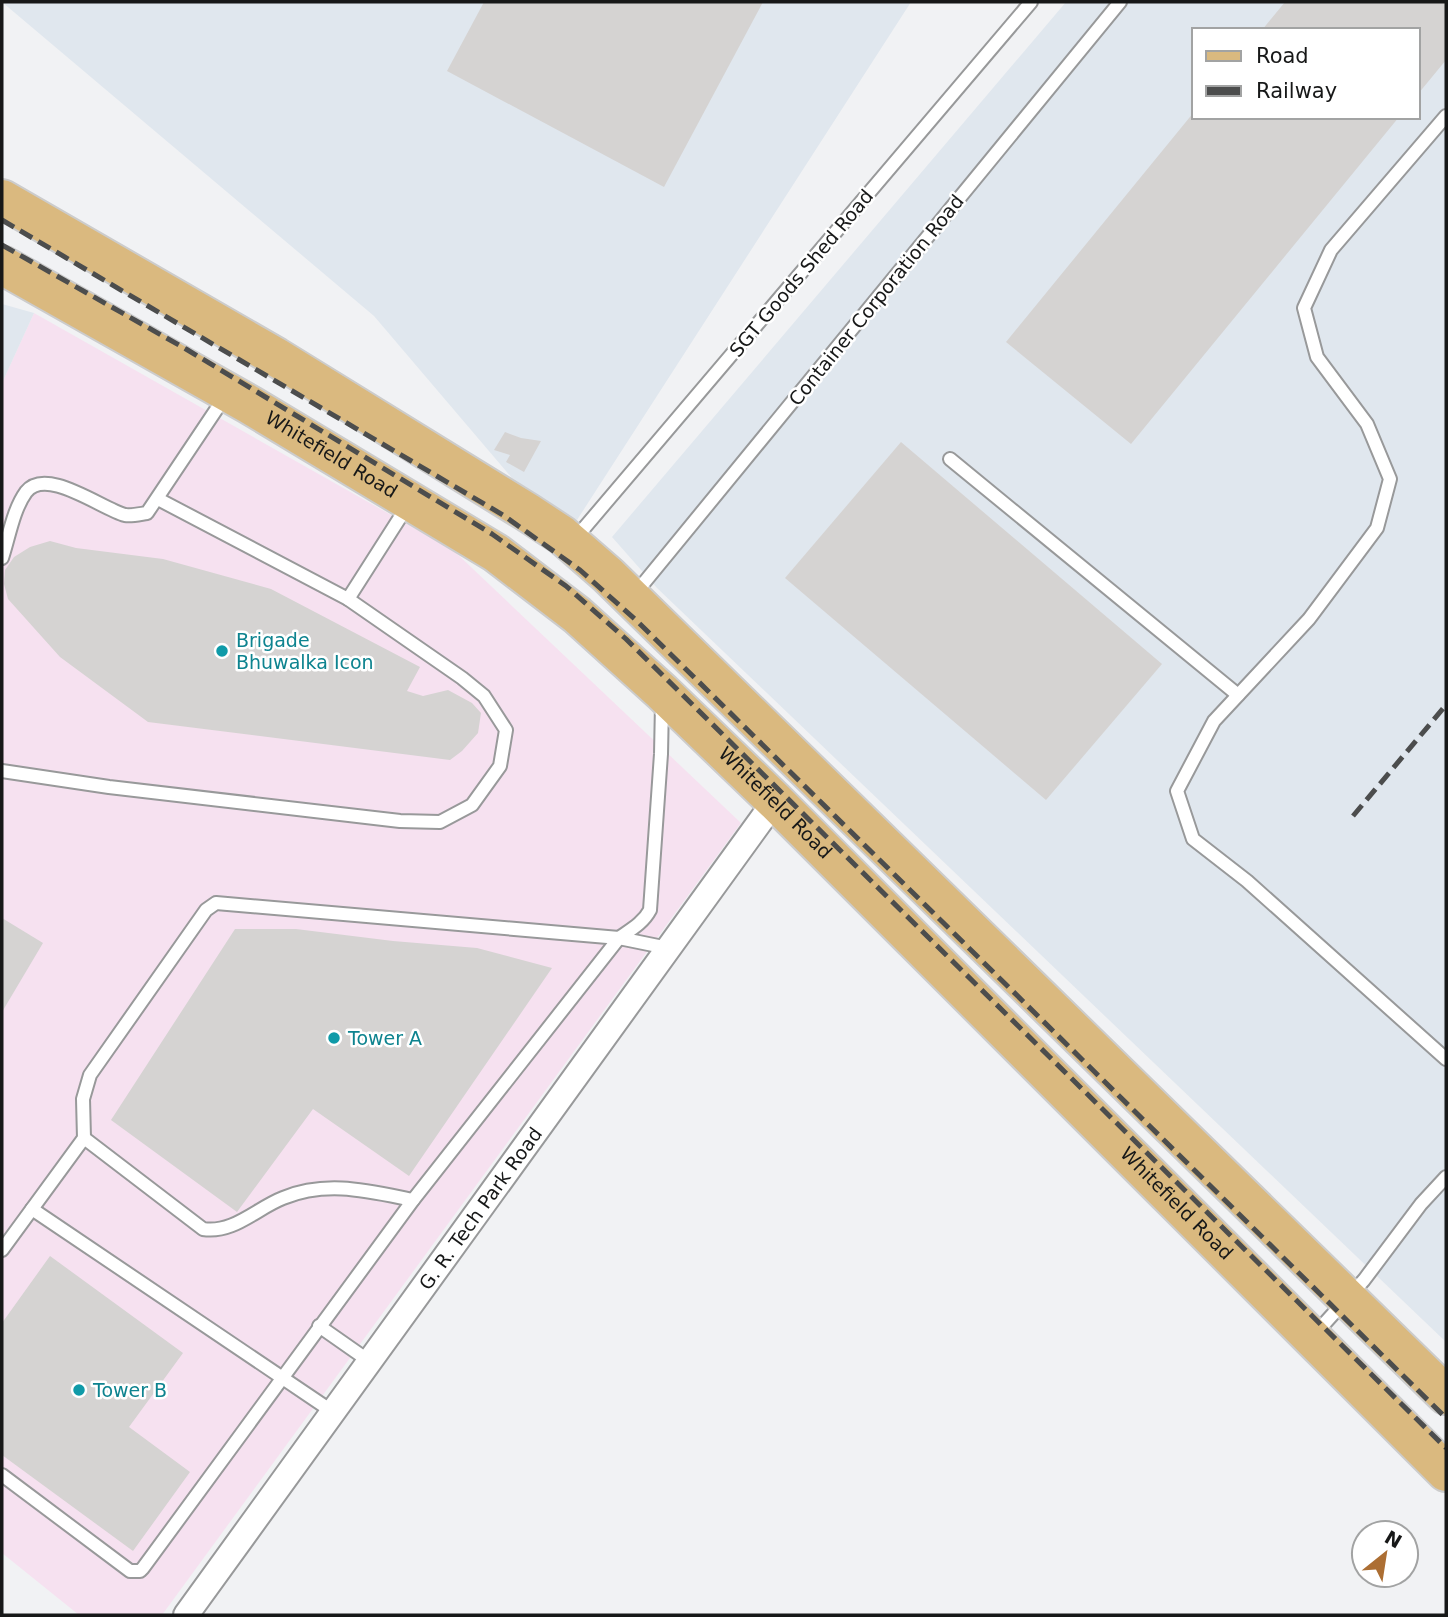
<svg xmlns="http://www.w3.org/2000/svg" width="1448" height="1617" viewBox="0 0 1448 1617" font-family="'DejaVu Sans',sans-serif">
  <style>
    .commercial { fill: #f6e1f0 }
    .built { fill: #e0e7ee; fill-rule: evenodd }
    .building { fill: #d5d3d2 }
    .lines { fill: none; stroke-linecap: round; stroke-linejoin: round }
    .lane-casing { stroke: #98999a; stroke-width: 16 }
    .street-casing { stroke: #98999a; stroke-width: 28 }
    .primary-casing { stroke: #ccc; stroke-width: 42 }
    .lane { stroke: #fff; stroke-width: 12 }
    .street { stroke: #fff; stroke-width: 24 }
    .primary { stroke: #dab97f; stroke-width: 38 }
    .rail { stroke: #4c4d4d; stroke-width: 5; stroke-dasharray: 14 7; stroke-linecap: butt }
    .culture-dot { fill: #0f9aa8; stroke: #fff; stroke-width: 2.5 }
    .labels { text-anchor: middle; dominant-baseline: central; stroke-width: 5; stroke-linejoin: round; paint-order: stroke }
    .street-label { font-size: 19px; fill: #171818; stroke: #fff }
    .culture-label { font-size: 19px; fill: #0d838f; stroke: #fff; text-anchor: start }
  </style>
  <rect width="100%" height="100%" fill="#f1f2f4"/>
  <path class="commercial" d="M34 313 453 550 741 823 162 1615H79L2 1553V383Z"/>
  <g class="built">
    <path d="M2 2H911L577 520 512 478 374 316Z"/>
    <path d="M1066 2H1446V1342L657 588 612 537ZM1194 30H1418V117H1194Z"/>
    <path d="M2 304 34 313 2 383Z"/>
  </g>
  <g class="building">
    <path d="M484 2H763L664 187 447 71Z"/>
    <path d="M1285 2H1446V60L1418 94V30H1262Z"/>
    <path d="M1194 112V117H1399L1131 444 1006 342Z"/>
    <path d="M505 432 521 438 541 441 524 472 506 462 510 455 494 450Z"/>
    <path d="M901 442 1162 664 1046 800 785 578Z"/>
    <path d="M50 541 76 548 163 559 271 589 420 667 407 691 423 696 448 690 472 703 481 713 478 733 462 751 450 760 148 722 60 657 8 599 4 584 5 570 14 557 30 547Z"/>
    <path d="M2 918 43 943 2 1012Z"/>
    <path d="M235 929H296L393 941 477 948 552 968 409 1176 313 1109 237 1212 111 1120Z"/>
    <path d="M50 1256 183 1353 129 1427 190 1472 133 1551 2 1455V1323Z"/>
  </g>
  <g class="lines">
    <defs>
      <g id="lane">
        <path d="M1446 116 1331 250 1304 308 1317 357 1367 424 1390 479 1377 528 1309 619 1214 721 1177 791 1193 839 1247 881 1446 1059"/>
        <path d="M950 459 1238 695"/>
        <path d="M574 540 1031 2"/>
        <path d="M2 558C9 537 13 510 26 492 46 466 102 509 125 515 132 516 140 514 147 513L226 395"/>
        <path d="M634 595 1120 2"/>
        <path d="M348 599 408 505"/>
        <path d="M2 771 109 787 400 821 440 822 472 805 500 766 506 730 484 696 462 678 348 599 158 499"/>
        <path d="M84 1138 203 1229C233 1234 257 1208 283 1198 327 1180 368 1191 413 1200"/>
        <path d="M32 1209 333 1412"/>
        <path d="M2 1250 84 1138 83 1099 90 1075 206 910 216 903 619 938 668 948"/>
        <path d="M319 1326 369 1361"/>
        <path d="M1314 1335 1364 1280 1421 1204 1446 1177"/>
        <path d="M2 1475 130 1571H140L143 1568 413 1200 619 938C632 929 643 923 650 910L661 754 662 704"/>
      </g>
      <g id="street">
        <path id="s1" d="M186 1615 775 801"/>
      </g>
      <g id="primary">
        <path d="M2 199 276 357 527 512 562 535 608 575 1446 1395"/>
        <path id="s2" d="M2 265 250 405 496 553 577 615 662 692 775 801 1446 1472"/>
      </g>
    </defs>
    <use href="#lane" class="lane-casing"/>
    <use href="#street" class="street-casing"/>
    <use href="#primary" class="primary-casing"/>
    <use href="#lane" class="lane"/>
    <use href="#street" class="street"/>
    <use href="#primary" class="primary"/>
    <g class="rail">
      <path d="M2 220 503 515 580 570 637 621 1446 1418"/>
      <path d="M2 245 186 349 492 534 566 586 626 639 1446 1448"/>
      <path d="M1353 816 1446 705"/>
    </g>
  </g>
  <g class="culture-dot">
    <circle cx="222" cy="651" r="7"/>
    <circle cx="334" cy="1038" r="7"/>
    <circle cx="79" cy="1390" r="7"/>
  </g>
  <g class="labels">
    <g class="street-label">
      <text transform="translate(801 273) rotate(-50)">SGT Goods Shed Road</text>
      <text transform="translate(876 300) rotate(-51)">Container Corporation Road</text>
      <text stroke="none"><textPath href="#s2" startOffset="380">Whitefield Road</textPath></text>
      <text stroke="none"><textPath href="#s2" startOffset="947">Whitefield Road</textPath></text>
      <text stroke="none"><textPath href="#s2" startOffset="1514">Whitefield Road</textPath></text>
      <text stroke="none"><textPath href="#s1" startOffset="502">G. R. Tech Park Road</textPath></text>
    </g>
    <g class="culture-label">
      <text x="236" y="640">Brigade<tspan x="236" dy="22">Bhuwalka Icon</tspan></text>
      <text x="348" y="1038">Tower A</text>
      <text x="93" y="1390">Tower B</text>
    </g>
  </g>
  <rect width="1448" height="1617" fill="none" stroke="#171818" stroke-width="7"/>
  <rect x="1192" y="28" width="228" height="91" fill="#ffffff" stroke="#a2a3a3" stroke-width="2"/>
  <rect x="1206" y="51" width="35" height="10" fill="#dab97f" stroke="#a2a3a3" stroke-width="2"/>
  <text x="1256" y="63" font-size="21" fill="#171818">Road</text>
  <rect x="1206" y="86" width="35" height="10" fill="#4c4d4d" stroke="#a2a3a3" stroke-width="2"/>
  <text x="1256" y="98" font-size="21" fill="#171818">Railway</text>
  <g transform="translate(1385 1554) rotate(30)"><circle r="33" fill="#ffffff" stroke="#a2a3a3" stroke-width="2"/>
  <path d="M0-5L12 26L0 18L-12 26Z" fill="#ac6e33"/>
  <text y="-10" font-size="19" font-weight="bold" text-anchor="middle" fill="#171818">N</text>
  </g>
</svg>
